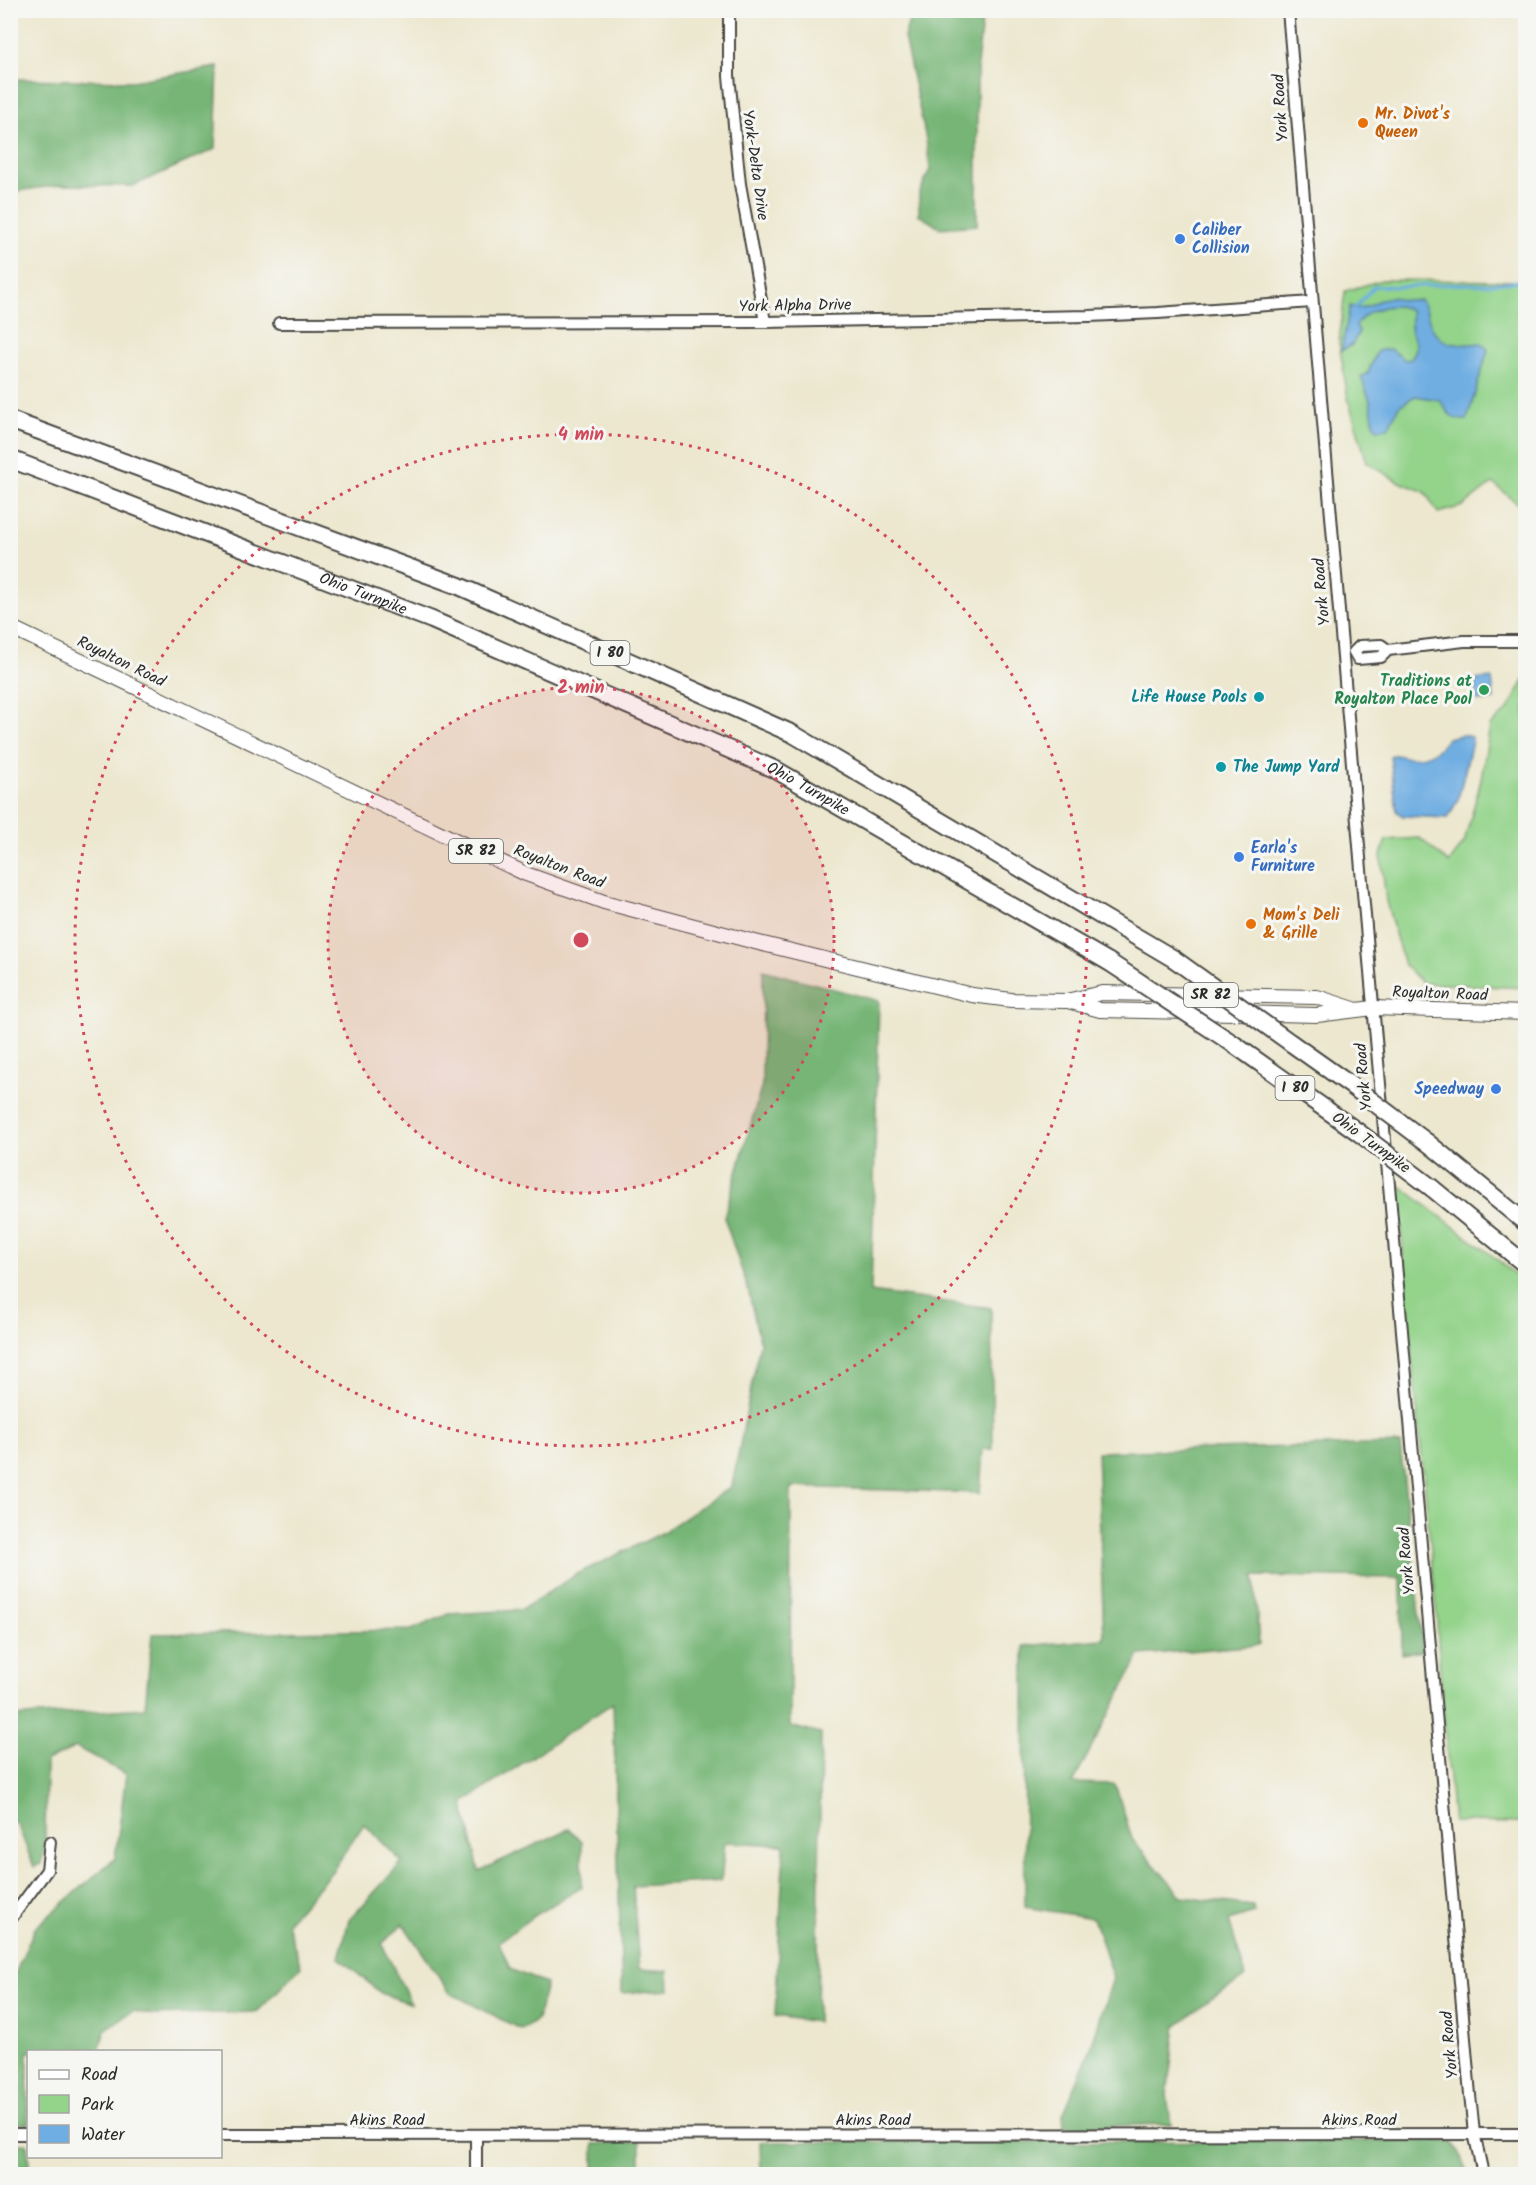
<svg xmlns="http://www.w3.org/2000/svg" width="1536" height="2185" viewBox="0 0 1536 2185" font-family="Kalam,sans-serif">
  <style>
    .green { fill: #93d38a; stroke: #5f7f5a; stroke-width: 1.5 }
    .forest { fill: #76b576; stroke: #507050; stroke-width: 1.5 }
    .water { fill: #6faee2; stroke: #4d6c86; stroke-width: 1.5 }
    .lines { fill: none; stroke-linecap: round; stroke-linejoin: round }
    .stream { stroke: #6faee2; stroke-width: 3 }
    .minor-casing { stroke: #484743; stroke-width: 14 }
    .major-casing { stroke: #484743; stroke-width: 16 }
    .highway-casing { stroke: #484743; stroke-width: 20 }
    .minor { stroke: #fff; stroke-width: 10 }
    .major { stroke: #fff; stroke-width: 14 }
    .highway { stroke: #fff; stroke-width: 16 }
    .highway-bridge-casing { stroke: #484743; stroke-width: 20; stroke-linecap: butt }
    .highway-bridge { stroke: #fff; stroke-width: 16 }
    .ring { fill: none; stroke: #d1495b; stroke-width: 3; stroke-dasharray: 3 6 }
    .food-dot { fill: #e8710a; stroke: #f6f6f2; stroke-width: 2 }
    .shop-dot { fill: #3f7fe0; stroke: #f6f6f2; stroke-width: 2 }
    .leisure-dot { fill: #2e9e5b; stroke: #f6f6f2; stroke-width: 2 }
    .culture-dot { fill: #0f9aa8; stroke: #f6f6f2; stroke-width: 2 }
    .labels { text-anchor: middle; dominant-baseline: central; stroke-width: 6; stroke-linejoin: round; paint-order: stroke }
    .shield { fill: #f6f6f2; stroke: #686867; stroke-width: 1.5 }
    .shield-label { font-size: 15px; font-weight: bold; fill: #2b2b2b }
    .street-label { font-size: 16px; fill: #2b2b2b; stroke: #f6f6f2 }
    .food-label { font-size: 16px; font-weight: bold; fill: #c56008; stroke: #f6f6f2; text-anchor: start }
    .shop-label { font-size: 16px; font-weight: bold; fill: #366cbe; stroke: #f6f6f2; text-anchor: start }
    .leisure-label { font-size: 16px; font-weight: bold; fill: #27864d; stroke: #f6f6f2; text-anchor: end }
    .culture-label { font-size: 16px; font-weight: bold; fill: #0d838f; stroke: #f6f6f2; text-anchor: end }
    .centre { fill: #d1495b; stroke: #f6f6f2; stroke-width: 3 }
    .ring-label { font-size: 18px; text-anchor: middle; font-weight: bold; fill: #d1495b; stroke: #f6f6f2; stroke-width: 6; stroke-linejoin: round; paint-order: stroke }
  </style>
  <rect width="100%" height="100%" fill="#f6f6f2"/>
  <filter id="ink" filterUnits="userSpaceOnUse"><feTurbulence type="fractalNoise" baseFrequency=".0167" numOctaves="2"/><feDisplacementMap in="SourceGraphic" scale="12" xChannelSelector="R" yChannelSelector="G"/><feConvolveMatrix kernelMatrix="1 2 1 2 8 2 1 2 1" color-interpolation-filters="sRGB"/></filter>
  <filter id="wash" filterUnits="userSpaceOnUse"><feTurbulence type="fractalNoise" baseFrequency=".008" numOctaves="4" result="noise"/><feDisplacementMap in="SourceGraphic" scale="24" xChannelSelector="R" yChannelSelector="G"/><feGaussianBlur stdDeviation="1.35" result="paint"/><feColorMatrix in="noise" values="0 0 0 0 0 0 0 0 0 0 0 0 0 0 0 0 0 1.4 0 .05"/><feComposite in="paint" operator="in"/></filter>
  <g filter="url(#wash)">
    <rect width="100%" height="100%" fill="#ece7ce"/>
    <g class="green">
      <path d="M1382 280 1525 281V510L1493 483 1463 506 1438 513 1425 492 1397 481 1367 462 1348 399 1339 343 1345 291Z"/>
      <path d="M1525 679V988L1423 983 1404 965 1386 901 1381 855 1386 840 1420 838 1449 863 1464 843 1481 780 1490 726 1507 711Z"/>
      <path d="M1399 1185 1498 1260 1525 1283V1823L1453 1822 1441 1687 1435 1590 1405 1287Z"/>
    </g>
    <g class="forest">
      <path d="M912 11H983L977 65V225L940 228 919 215V194L930 169 926 139 904 37Z"/>
      <path d="M218 67 215 149 133 186 60 185 11 192V79L132 81Z"/>
      <path d="M763 970 879 1001 871 1292 991 1308 993 1449H983L980 1493 791 1487 790 1726 821 1734 817 2022 775 2016 784 1845 725 1842 721 1881 633 1886 639 1969 668 1971 669 1990 622 1993 613 1703 463 1803 479 1871 569 1829 582 1841V1887L532 1917 499 1942 510 1969 546 1984 537 2020 522 2030 450 1993 403 1924 382 1944 411 2004 381 1993 339 1958 349 1920 402 1862 364 1824 333 1870 287 1923 301 1967 257 2012 153 2015 133 2011 105 2030 99 2051 28 2052V2124L11 2123V1983L35 1928 115 1858 126 1774 76 1747 46 1761 45 1848 41 1864 34 1867 17 1823H11V1717L145 1708 152 1634 411 1630 449 1614 521 1610 577 1574 660 1534 732 1486 760 1343 748 1289 724 1217 762 1085Z"/>
      <path d="M1400 1444 1423 1651 1402 1654 1401 1578 1254 1576 1259 1645 1140 1655 1073 1783 1115 1784 1132 1839 1182 1897 1253 1906 1254 1913 1229 1921 1246 1977 1214 1997 1176 2026 1167 2095 1171 2124 1064 2127 1063 2115 1090 2050 1113 1978 1093 1918 1025 1907 1024 1646 1104 1639 1097 1452Z"/>
      <path d="M640 2141V2174H594V2144Z"/>
      <path d="M1453 2141 1470 2174H761L760 2142Z"/>
      <path d="M11 2144H27L30 2174H11Z"/>
    </g>
    <g class="water">
      <path d="M1392 297 1401 300H1420C1427 309 1427 316 1431 326 1442 349 1462 345 1481 343L1488 350 1467 420C1452 421 1447 413 1440 400L1415 396 1399 406 1388 428 1377 429 1374 425 1370 401 1361 377 1368 373 1377 351 1390 349 1405 360 1411 359C1423 341 1411 343 1411 327 1411 321 1412 317 1411 311 1395 300 1365 309 1356 326L1359 332 1352 345 1341 351 1350 306C1368 313 1373 299 1392 297Z"/>
      <path d="M1492 678 1494 700 1477 701 1475 680Z"/>
      <path d="M1463 735 1472 737V742L1458 799 1448 818 1403 816 1397 812 1390 756C1396 753 1398 756 1405 757 1423 759 1438 754 1447 738Z"/>
    </g>
    <g class="lines">
      <path class="stream" d="M1355 308 1374 286C1396 288 1415 286 1436 285 1466 283 1497 287 1526 279"/>
    </g>
  </g>
  <g filter="url(#ink)">
    <g class="lines">
      <defs>
        <g id="minor">
          <path d="M729 10V76L740 184 765 322"/>
          <path d="M1288 10 1363 893 1470 2095 1474 2133 1483 2174"/>
          <path d="M279 323 765 322 1089 316 1158 313 1312 302"/>
          <path d="M1388 650 1381 657 1358 659 1354 652 1360 646 1381 645 1388 650 1464 641H1526"/>
          <path d="M10 1920 47 1870 50 1842"/>
          <path d="M10 2134H28"/>
          <path d="M220 2135 1526 2134"/>
          <path d="M476 2174V2135"/>
        </g>
        <g id="major">
          <path d="M10 627 526 874 604 902 755 942 972 995 1011 1000 1066 1001 1102 993 1317 997 1354 1009"/>
          <path d="M1068 1001 1100 1010 1144 1011 1317 1015 1373 1008 1526 1013"/>
        </g>
        <g id="highway">
          <path d="M10 420 459 586 793 734 1174 959"/>
          <path id="s1" d="M10 459 432 620 776 770 1109 962"/>
          <path d="M1232 1043 1358 1132"/>
          <path d="M1291 1043 1356 1089"/>
          <path d="M1428 1143 1526 1223"/>
          <path d="M1432 1188 1526 1265"/>
        </g>
      </defs>
      <use href="#minor" class="minor-casing"/>
      <use href="#major" class="major-casing"/>
      <use href="#highway" class="highway-casing"/>
      <use href="#minor" class="minor"/>
      <use href="#major" class="major"/>
      <use href="#highway" class="highway"/>
      <defs>
        <g id="highway-bridge">
          <path d="M1174 959 1291 1043"/>
          <path d="M1109 962 1232 1043"/>
          <path d="M1356 1089 1428 1143"/>
          <path d="M1358 1132 1432 1188"/>
        </g>
      </defs>
      <use href="#highway-bridge" class="highway-bridge-casing"/>
      <use href="#highway-bridge" class="highway-bridge"/>
    </g>
  </g>
  <circle cx="581" cy="940" r="253" fill="#d1495b" fill-opacity=".12"/>
  <g class="ring">
    <circle cx="581" cy="940" r="253"/>
    <circle cx="581" cy="940" r="506"/>
  </g>
  <g class="food-dot">
    <circle cx="1363" cy="123" r="6"/>
    <circle cx="1251" cy="924" r="6"/>
  </g>
  <g class="shop-dot">
    <circle cx="1180" cy="239" r="6"/>
    <circle cx="1239" cy="857" r="6"/>
    <circle cx="1496" cy="1089" r="6"/>
  </g>
  <circle class="leisure-dot" cx="1484" cy="690" r="6"/>
  <g class="culture-dot">
    <circle cx="1259" cy="697" r="6"/>
    <circle cx="1221" cy="767" r="6"/>
  </g>
  <g class="labels">
    <g class="shield">
      <rect x="590.5" y="641" width="39" height="24" rx="4.5"/>
      <rect x="449" y="839" width="54" height="24" rx="4.5"/>
      <rect x="1184" y="983" width="54" height="24" rx="4.5"/>
      <rect x="1275.5" y="1076" width="39" height="24" rx="4.5"/>
    </g>
    <g class="shield-label">
      <text x="610" y="653">I 80</text>
      <text x="476" y="851">SR 82</text>
      <text x="1211" y="995">SR 82</text>
      <text x="1295" y="1088">I 80</text>
    </g>
    <g class="street-label">
      <text transform="translate(1281 108) rotate(-94)">York Road</text>
      <text transform="translate(755 165) rotate(82)">York-Delta Drive</text>
      <text transform="translate(795 306) rotate(-1)">York Alpha Drive</text>
      <text transform="translate(1322 592) rotate(-95)">York Road</text>
      <text stroke="none"><textPath href="#s1" startOffset="378">Ohio Turnpike</textPath></text>
      <text transform="translate(121 662) rotate(26)">Royalton Road</text>
      <text stroke="none"><textPath href="#s1" startOffset="864">Ohio Turnpike</textPath></text>
      <text transform="translate(559 867) rotate(21)">Royalton Road</text>
      <text transform="translate(1440 994) rotate(2)">Royalton Road</text>
      <text transform="translate(1364 1077) rotate(-95)">York Road</text>
      <text transform="translate(1371 1143) rotate(36)">Ohio Turnpike</text>
      <text transform="translate(1407 1561) rotate(-95)">York Road</text>
      <text transform="translate(1450 2045) rotate(-95)">York Road</text>
      <text x="387" y="2120">Akins Road</text>
      <text x="873" y="2120">Akins Road</text>
      <text x="1359" y="2120">Akins Road</text>
    </g>
    <g class="food-label">
      <text x="1375" y="114">Mr. Divot's<tspan x="1375" dy="18">Queen</tspan></text>
      <text x="1263" y="915">Mom's Deli<tspan x="1263" dy="18">&amp; Grille</tspan></text>
    </g>
    <g class="shop-label">
      <text x="1192" y="230">Caliber<tspan x="1192" dy="18">Collision</tspan></text>
      <text x="1251" y="848">Earla's<tspan x="1251" dy="18">Furniture</tspan></text>
      <text x="1484" y="1089" text-anchor="end">Speedway</text>
    </g>
    <g class="leisure-label">
      <text x="1472" y="681">Traditions at<tspan x="1472" dy="18">Royalton Place Pool</tspan></text>
    </g>
    <g class="culture-label">
      <text x="1247" y="697">Life House Pools</text>
      <text x="1233" y="767" text-anchor="start">The Jump Yard</text>
    </g>
  </g>
  <circle cx="581" cy="940" r="9" class="centre"/>
  <g class="ring-label">
    <text x="581" y="440">4 min</text>
    <text x="581" y="693">2 min</text>
  </g>
  <rect width="1536" height="2185" fill="none" stroke="#f6f6f2" stroke-width="36"/>
  <rect x="27" y="2050" width="195" height="108" fill="#f6f6f2" stroke="#a5a5a2" stroke-width="1.5"/>
  <rect x="39" y="2070" width="30" height="9" fill="#ffffff" stroke="#a5a5a2" stroke-width="1.5"/>
  <text x="81" y="2080" font-size="18" fill="#2b2b2b">Road</text>
  <rect x="39" y="2095" width="30" height="18" fill="#93d38a" stroke="#a5a5a2" stroke-width="1.5"/>
  <text x="81" y="2110" font-size="18" fill="#2b2b2b">Park</text>
  <rect x="39" y="2125" width="30" height="18" fill="#6faee2" stroke="#a5a5a2" stroke-width="1.5"/>
  <text x="81" y="2140" font-size="18" fill="#2b2b2b">Water</text>
</svg>
